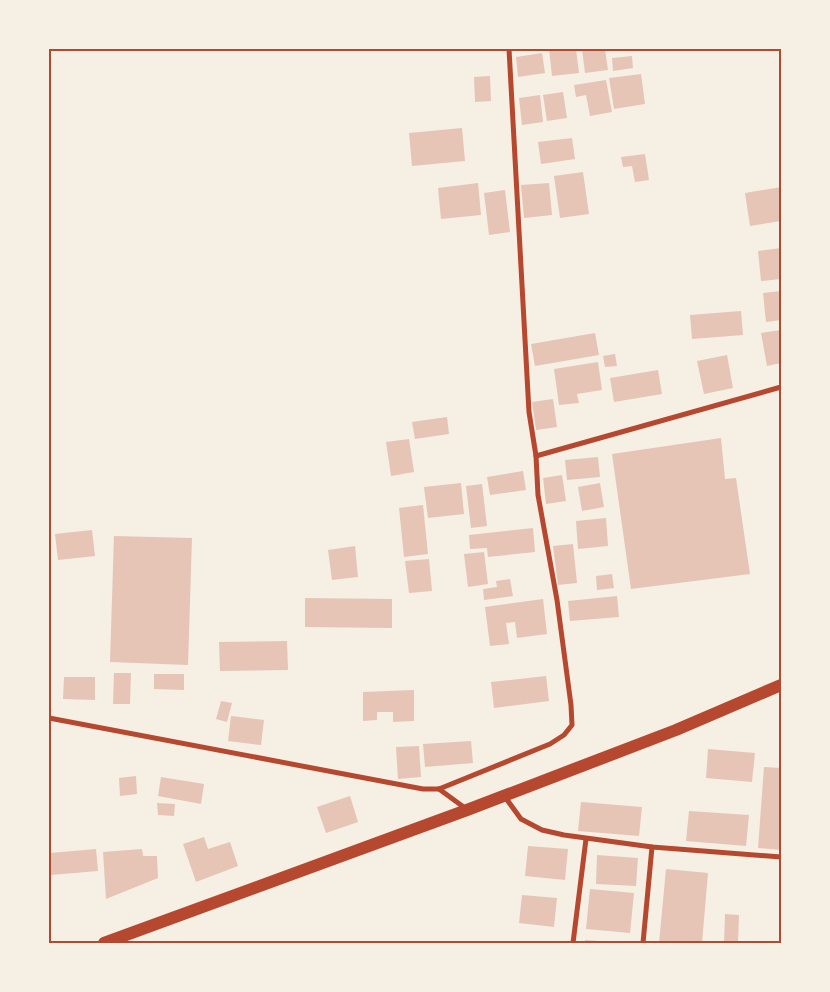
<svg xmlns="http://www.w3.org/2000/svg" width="830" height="992" viewBox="0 0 830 992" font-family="Arial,sans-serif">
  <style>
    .building { fill: #e6c5b7 }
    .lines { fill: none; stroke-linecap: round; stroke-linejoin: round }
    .minor { stroke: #b5482f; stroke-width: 5 }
    .primary { stroke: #b5482f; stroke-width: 12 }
    .neatline { fill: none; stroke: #b5482f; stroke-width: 2 }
  </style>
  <rect width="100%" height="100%" fill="#f6efe4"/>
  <g class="building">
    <path d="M549 49H576L579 73 552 76Z"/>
    <path d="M582 49H605L608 70 585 73Z"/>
    <path d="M542 53 545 73 518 77 516 57Z"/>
    <path d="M632 56 633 68 613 71 612 58Z"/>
    <path d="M641 74 645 104 614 109 609 78Z"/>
    <path d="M490 76 491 101 475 102 474 77Z"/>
    <path d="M606 80 612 112 590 116 586 95 576 97 574 85Z"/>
    <path d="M563 92 567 118 547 121 543 95Z"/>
    <path d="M540 95 543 122 522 125 519 98Z"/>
    <path d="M462 128 465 161 412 166 409 133Z"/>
    <path d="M572 138 575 159 541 164 538 142Z"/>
    <path d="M645 154 649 180 635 182 632 166 623 167 621 157Z"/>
    <path d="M583 172 589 214 560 218 554 176Z"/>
    <path d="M478 183 481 215 441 219 438 188Z"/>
    <path d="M549 183 552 215 524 218 521 185Z"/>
    <path d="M781 187V221L750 226 745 193Z"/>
    <path d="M505 190 510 232 489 235 484 193Z"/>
    <path d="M781 248V279L761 281 758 251Z"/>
    <path d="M781 291V320L766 322 763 293Z"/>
    <path d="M741 311 743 335 692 339 690 315Z"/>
    <path d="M781 330V363L767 366 761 333Z"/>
    <path d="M595 333 599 355 535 366 531 344Z"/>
    <path d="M615 354 617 366 605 367 603 356Z"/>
    <path d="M727 355 733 388 704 394 697 361Z"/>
    <path d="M598 362 602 390 577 394 579 403 559 405 554 369Z"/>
    <path d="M658 370 662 394 614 402 610 378Z"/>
    <path d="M553 399 557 427 536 430 532 402Z"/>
    <path d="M447 417 449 434 415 439 412 422Z"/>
    <path d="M721 438 725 479 736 478 750 574 631 589 612 454Z"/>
    <path d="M409 439 414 472 391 476 386 442Z"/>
    <path d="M598 457 600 477 567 480 565 460Z"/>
    <path d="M523 471 526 490 490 495 487 477Z"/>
    <path d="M562 475 566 501 546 504 543 478Z"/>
    <path d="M461 483 464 514 428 518 424 487Z"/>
    <path d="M600 483 604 507 582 511 578 487Z"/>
    <path d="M482 484 487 526 471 528 466 486Z"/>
    <path d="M423 505 428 554 404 557 399 508Z"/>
    <path d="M606 518 608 546 578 549 576 521Z"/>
    <path d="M533 528 535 552 488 557 487 548 470 549 469 535Z"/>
    <path d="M92 530 95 556 58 560 55 534Z"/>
    <path d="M114 536 192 538 188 665 110 662Z"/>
    <path d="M573 544 577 583 558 585 553 546Z"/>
    <path d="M355 546 358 577 332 580 328 550Z"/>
    <path d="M484 552 488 584 468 587 464 554Z"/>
    <path d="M429 559 432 591 409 593 405 561Z"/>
    <path d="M612 574 614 588 597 590 596 576Z"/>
    <path d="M510 579 513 596 484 600 483 589 497 587 496 581Z"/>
    <path d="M617 596 619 617 570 621 568 601Z"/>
    <path d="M305 598 392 599V628L305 627Z"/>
    <path d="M543 599 547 634 517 638 515 622 506 623 509 644 490 646 485 607Z"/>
    <path d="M287 641 288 670 220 671 219 642Z"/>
    <path d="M114 673H131L130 704H113Z"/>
    <path d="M154 674H184V690L154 689Z"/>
    <path d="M546 676 549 701 494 708 491 682Z"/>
    <path d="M64 677H95V700L63 699Z"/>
    <path d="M414 690V721L393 722V712H377V720L363 721V692Z"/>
    <path d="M221 701 232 703 227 722 216 719Z"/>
    <path d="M231 716 264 720 261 745 228 741Z"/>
    <path d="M471 741 473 763 425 767 423 744Z"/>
    <path d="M419 746 421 777 398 779 396 747Z"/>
    <path d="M708 749 755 753 752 782 706 778Z"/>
    <path d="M764 767 781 768V850L758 848Z"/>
    <path d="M136 776 137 794 120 796 119 778Z"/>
    <path d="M161 777 204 784 201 804 158 796Z"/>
    <path d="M350 796 358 822 326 833 317 807Z"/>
    <path d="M581 802 642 807 639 836 578 831Z"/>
    <path d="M157 803 175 804 174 816 158 815Z"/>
    <path d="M689 811 749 815 746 846 686 841Z"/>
    <path d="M204 837 208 849 230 842 238 866 196 882 183 844Z"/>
    <path d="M528 846 568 849 565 880 525 876Z"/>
    <path d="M96 849 98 871 51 875 50 853Z"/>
    <path d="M142 849 143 856H157L158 878 106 899 103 852Z"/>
    <path d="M597 855 638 858 636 886 596 884Z"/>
    <path d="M666 869 708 873 702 943H659Z"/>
    <path d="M590 889 634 893 630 933 586 929Z"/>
    <path d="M522 895 557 898 554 927 519 923Z"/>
    <path d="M725 914 739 915 738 943H724Z"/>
    <path d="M585 940 614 942V943H585Z"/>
  </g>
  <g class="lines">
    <g class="minor">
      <path d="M536 456 781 387"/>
      <path d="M49 718 423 789H439L550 744 564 735 572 725 571 705 557 600 538 495 536 456 529 412 509 49"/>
      <path d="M439 789 465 808"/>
      <path d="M505 797 521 819 542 830 564 835 652 847 781 857"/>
      <path d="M573 943 586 839"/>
      <path d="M643 943 652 847"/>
    </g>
    <path class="primary" d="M104 943 467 810 676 730 781 685"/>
  </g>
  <rect width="830" height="992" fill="none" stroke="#f6efe4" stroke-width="100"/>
  <rect x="50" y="50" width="730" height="892" class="neatline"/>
</svg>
